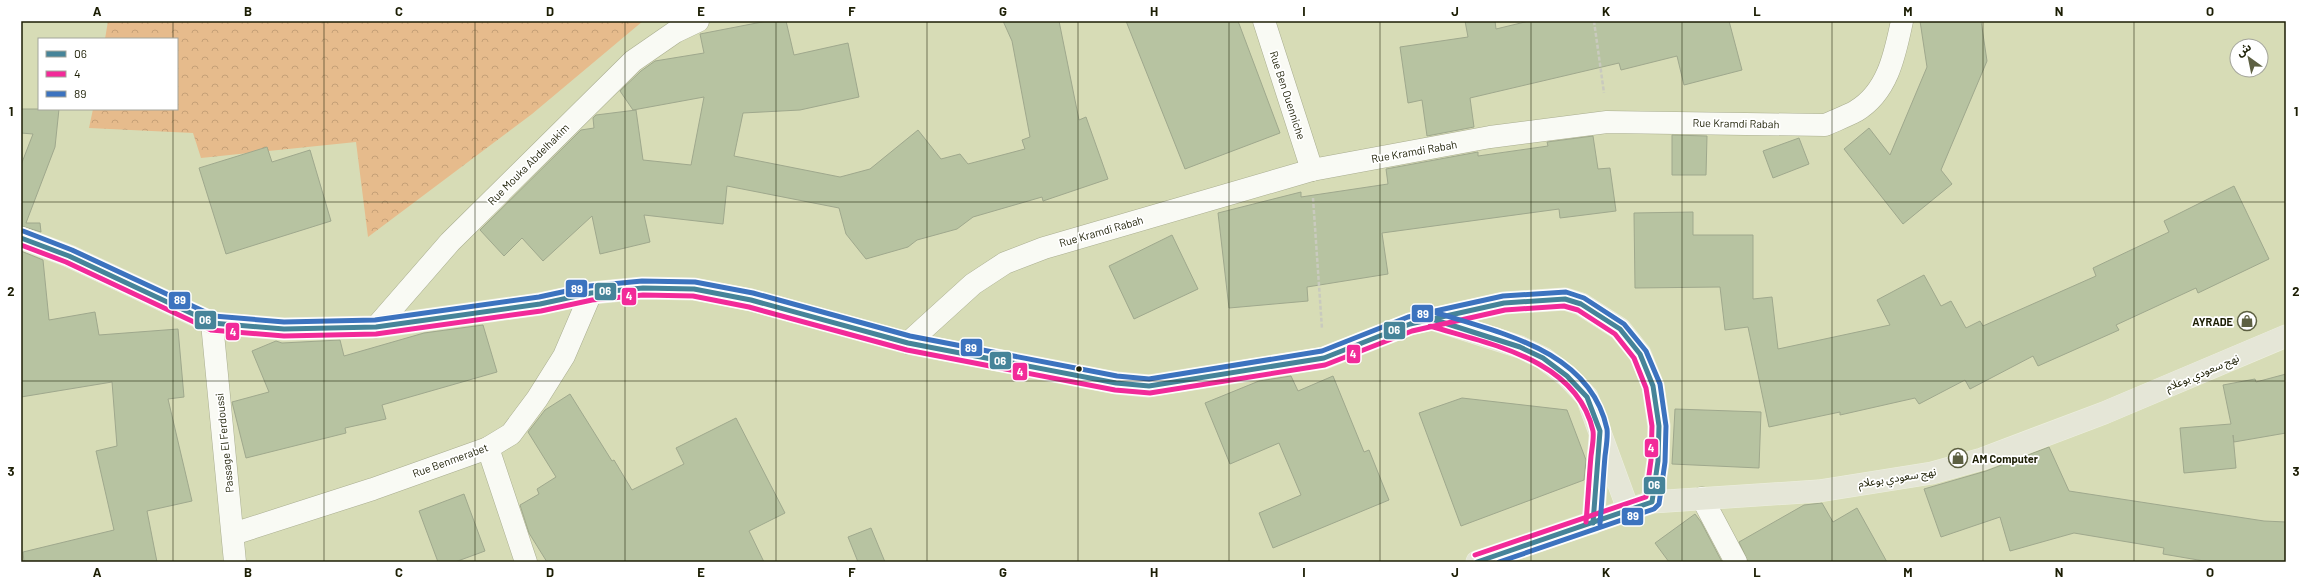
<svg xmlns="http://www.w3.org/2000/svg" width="2307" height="583" viewBox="0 0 2307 583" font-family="Barlow,'Noto Sans Arabic',sans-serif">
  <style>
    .forest { fill: url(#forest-crowns) }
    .building { fill: #b7c3a1; stroke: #9fa88d }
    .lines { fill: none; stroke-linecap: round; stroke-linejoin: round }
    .minor-casing { stroke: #a9ad8f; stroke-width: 23 }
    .major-casing { stroke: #edefde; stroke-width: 23 }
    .path { stroke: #c9cabe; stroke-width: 2.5; stroke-dasharray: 4 2; stroke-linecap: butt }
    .minor { stroke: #f9faf4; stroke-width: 22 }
    .major { stroke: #e5e6d7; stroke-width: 22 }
    .bus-1-casing { stroke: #fff; stroke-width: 8 }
    .bus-2-casing { stroke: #fff; stroke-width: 8 }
    .bus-3-casing { stroke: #fff; stroke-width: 8 }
    .bus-1 { stroke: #468499; stroke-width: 5 }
    .bus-2 { stroke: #f22a99; stroke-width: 5 }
    .bus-3 { stroke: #3c73bf; stroke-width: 5 }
    .grid { fill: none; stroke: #1c1e04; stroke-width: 1; stroke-opacity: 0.55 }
    .bus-dot { fill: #1c1e04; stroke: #fff; stroke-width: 1.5 }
    .labels { text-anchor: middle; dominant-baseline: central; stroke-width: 3.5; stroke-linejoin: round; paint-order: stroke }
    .street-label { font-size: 11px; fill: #1c1e04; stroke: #fff }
    .poi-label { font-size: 11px; font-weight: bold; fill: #1c1e04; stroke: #fff; text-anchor: end }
    .line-badge { stroke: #fff; stroke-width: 1.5 }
    .badge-label { font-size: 11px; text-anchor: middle; font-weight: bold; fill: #fff }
    .neatline { fill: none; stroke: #1c1e04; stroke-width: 1.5 }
    .grid-label { font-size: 13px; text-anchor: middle; font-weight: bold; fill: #1c1e04 }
  </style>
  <defs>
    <pattern id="forest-crowns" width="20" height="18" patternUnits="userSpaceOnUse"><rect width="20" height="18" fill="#e6bb8c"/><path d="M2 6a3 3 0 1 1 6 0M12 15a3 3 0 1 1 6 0" fill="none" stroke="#c5a077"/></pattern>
  </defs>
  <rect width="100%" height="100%" fill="#d7dcb6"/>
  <path class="forest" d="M108 21H643L532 114 368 237 356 142 201 158 193 133 89 128 93 109H177V39H105Z"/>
  <g class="building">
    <path d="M767 21H786L794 55 848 43 859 97 800 110 743 113 734 156 840 177 870 169 918 130 941 159 960 154 968 164 1025 149 1022 140 1030 137 1012 41 1003 21H1059L1079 120 1086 117 1108 179 1043 201 1042 197 973 217 957 229 917 240 908 247 866 259 846 234 839 208 727 186 723 224 644 215 650 242 600 254 592 216 543 261 522 238 504 256 480 230 581 130 594 128 593 118 596 115 636 110 643 160 691 165 704 97 633 110 620 91 641 71 655 61 704 53 700 34Z"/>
    <path d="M1126 21H1238L1280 133 1185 169Z"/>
    <path d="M1465 21H1495L1496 29 1529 21H1729L1742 70 1684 85 1677 56 1621 70 1619 63 1470 98 1474 127 1427 136 1422 100 1408 103 1400 47 1468 37Z"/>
    <path d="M1920 21H1981L1987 61 1941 170 1952 184 1903 224 1844 149 1869 128 1890 155 1927 67Z"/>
    <path d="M21 109H59L55 147 26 223H40L41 232 21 226V165L33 134 21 133Z"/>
    <path d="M1672 135 1707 136 1706 175H1672Z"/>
    <path d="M1593 136 1598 169 1610 168 1616 211 1560 218 1559 209 1382 233 1388 274 1307 287 1308 301 1229 308 1218 213 1301 192V197L1388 184 1386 169 1478 152V156L1548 146 1547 142Z"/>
    <path d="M1799 138 1809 164 1773 178 1763 151Z"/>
    <path d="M267 147 272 162 310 150 331 221 226 254 199 168Z"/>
    <path d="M2234 186 2269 259 2198 293 2196 288 2116 325 2119 330 2038 366 2033 356 1970 389 1965 380 1919 404 1915 398 1840 415V412L1769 427 1748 327 1725 330 1720 287 1635 288 1634 213 1693 212V235H1753V299L1772 297 1778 349 1890 325 1877 300 1924 275 1941 306 1951 301 1966 328 1980 321 1983 326 2096 276 2093 268 2169 232 2164 221Z"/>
    <path d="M1172 235 1198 289 1134 319 1109 266Z"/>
    <path d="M21 251 43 260 49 320 95 312 99 335 178 329 184 397 168 399 192 501 147 511 157 562H24L23 552 114 530 96 451 117 446 112 382 21 397Z"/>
    <path d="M483 325 497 372 382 405 386 419 345 428 346 433 246 458 232 402 269 392 252 351 276 341 282 343 340 340 344 356 424 333Z"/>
    <path d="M2286 374V433L2234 442 2233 435 2236 468 2184 473 2180 428 2231 424 2223 385 2255 379 2256 382Z"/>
    <path d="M1291 376 1298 391 1333 376 1364 452 1369 450 1389 500 1273 548 1259 513 1301 495 1279 443 1230 464 1205 403 1259 381Z"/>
    <path d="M570 394 612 461 614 460 632 490 684 464 676 448 736 418 785 513 749 531 764 562H547L529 533 520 505 539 494 537 489 556 477 528 432 545 410Z"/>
    <path d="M1462 398 1567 410 1586 460 1584 480 1461 526 1419 413Z"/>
    <path d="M1675 409 1761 412 1759 468 1672 464Z"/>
    <path d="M2049 447 2069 491 2264 521 2286 522V562H2210L2163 554 2164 548 2074 533 2010 551 2000 517 1941 537 1924 489 1986 471Z"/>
    <path d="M464 494 485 551 455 562H438L419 511Z"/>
    <path d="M1822 503 1833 522 1857 508 1887 562H1748L1739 542 1804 505Z"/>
    <path d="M1695 514 1701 522 1722 562H1669L1655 543Z"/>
    <path d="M871 528 885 562H858L848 537Z"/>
  </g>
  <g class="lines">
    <defs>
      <g id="minor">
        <path d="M1264 21 1312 170"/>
        <path d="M212 323 235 562"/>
        <path d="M376 327 450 242 633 61 675 32 698 21"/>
        <path d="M908 343 973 284 1005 263 1044 248 1312 170 1490 137 1607 122 1825 125C1836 120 1847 116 1856 111 1888 92 1895 54 1902 21"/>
        <path d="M488 448 526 562"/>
        <path d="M1702 498 1736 562"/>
        <path d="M233 534 373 489 488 448 511 434 537 399 564 356 591 293"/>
      </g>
      <g id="major">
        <path d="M21 238 69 256 212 323 284 329 376 327 540 304 591 293 643 288 694 289 751 300 908 343 1116 383 1149 386 1324 358 1410 324 1504 303 1565 299 1581 304 1620 329 1640 354 1653 386 1659 426 1658 461 1652 502"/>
        <path d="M1432 319 1520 347 1543 358 1567 376 1587 397 1628 509"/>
        <path d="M1593 523 1600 438"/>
        <path d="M1477 562 1652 502 1819 491 1932 473 1982 459 2104 413 2286 336"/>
      </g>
    </defs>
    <use href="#minor" class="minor-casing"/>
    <use href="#major" class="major-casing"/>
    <g class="path">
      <path d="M1594 21 1604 93"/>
      <path d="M1313 198 1322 329"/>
    </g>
    <use href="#minor" class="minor"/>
    <use href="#major" class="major"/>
    <defs>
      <g id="bus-1">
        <path d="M21 238 69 256 212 323 284 329 376 327 540 304 591 293 643 288 694 289 751 300 908 343 1116 383 1149 386 1324 358 1410 324 1504 303 1565 299 1581 304 1620 329 1640 354 1653 386 1659 426 1658 461 1652 502 1477 562"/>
        <path d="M1432 319 1520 347 1543 358 1567 376 1587 397 1600 431 1593 523"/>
      </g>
      <g id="bus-2">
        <path d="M21 245 66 262 211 330 284 336 376 334 541 311 592 300 643 295 693 296 749 307 907 350 1115 390 1150 393 1325 365 1412 331 1505 310 1564 306 1578 310 1615 334 1634 358 1646 388 1652 426 1651 460 1646 497 1475 555"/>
        <path d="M1430 326C1489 344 1577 359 1593 431 1594 438 1592 448 1591 456 1589 478 1588 500 1586 522"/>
      </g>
      <g id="bus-3">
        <path d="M23 231 72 250 214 316 284 322 375 320 539 297 590 286 642 281 695 282 753 293 910 336 1117 376 1149 379 1322 351 1408 317 1503 296 1566 292 1584 298 1624 324 1646 351 1660 384 1666 426 1665 462 1659 504 1654 509 1499 562"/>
        <path d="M1434 312C1500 333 1590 350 1607 429 1608 437 1606 448 1605 456 1603 479 1602 501 1600 524"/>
      </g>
    </defs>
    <use href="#bus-1" class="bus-1-casing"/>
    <use href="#bus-2" class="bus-2-casing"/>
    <use href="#bus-3" class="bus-3-casing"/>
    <use href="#bus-1" class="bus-1"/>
    <use href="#bus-2" class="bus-2"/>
    <use href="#bus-3" class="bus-3"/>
  </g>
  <path class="grid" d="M173 21V39M324 21V562M475 21V562M625 21V562M776 21V562M927 21V562M1078 21V562M1229 21V562M1380 21V562M1531 21V562M1682 21V562M1832 21V562M1983 21V562M2134 21V562M173 109V562M21 202H2286M21 381H2286"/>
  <defs>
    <symbol id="shop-ring" viewBox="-11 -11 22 22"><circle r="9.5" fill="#fff" stroke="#5d6042" stroke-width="1.5"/><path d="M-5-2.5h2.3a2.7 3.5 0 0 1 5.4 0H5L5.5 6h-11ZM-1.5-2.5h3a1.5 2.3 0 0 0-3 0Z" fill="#5d6042"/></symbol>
  </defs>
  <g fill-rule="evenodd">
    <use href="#shop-ring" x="2236" y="310" width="22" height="22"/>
    <use href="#shop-ring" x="1947" y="447" width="22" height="22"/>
  </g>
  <circle class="bus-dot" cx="1079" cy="369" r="3.5"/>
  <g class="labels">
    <g class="street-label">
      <text transform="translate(1288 95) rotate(72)">Rue Ben Ouenniche</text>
      <text transform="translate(1736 123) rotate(1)">Rue Kramdi Rabah</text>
      <text transform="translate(1414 151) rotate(-10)">Rue Kramdi Rabah</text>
      <text transform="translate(528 164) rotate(-45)">Rue Mouka Abdelhakim</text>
      <text transform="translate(1101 231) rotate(-16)">Rue Kramdi Rabah</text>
      <text transform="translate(2202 372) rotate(-23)">نهج سعودي بوعلام</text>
      <text transform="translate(224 443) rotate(-96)">Passage El Ferdoussi</text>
      <text transform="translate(450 460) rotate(-20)">Rue Benmerabet</text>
      <text transform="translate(1897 477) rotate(-9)">نهج سعودي بوعلام</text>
    </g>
    <g class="poi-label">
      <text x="2233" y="321">AYRADE</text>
      <text x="1972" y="458" text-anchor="start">AM Computer</text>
    </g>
  </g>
  <g class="line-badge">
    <rect x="565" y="279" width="23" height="19" rx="4" fill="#3c73bf"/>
    <rect x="594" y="282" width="23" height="19" rx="4" fill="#468499"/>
    <rect x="621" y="287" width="16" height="19" rx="4" fill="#f22a99"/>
    <rect x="168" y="291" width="23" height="19" rx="4" fill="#3c73bf"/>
    <rect x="1411" y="304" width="23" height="19" rx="4" fill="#3c73bf"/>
    <rect x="194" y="310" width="23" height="20" rx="4" fill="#468499"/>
    <rect x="1383" y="321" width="23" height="19" rx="4" fill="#468499"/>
    <rect x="225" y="322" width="15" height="19" rx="4" fill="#f22a99"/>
    <rect x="960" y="338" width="23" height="19" rx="4" fill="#3c73bf"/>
    <rect x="1346" y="344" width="15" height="20" rx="4" fill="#f22a99"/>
    <rect x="989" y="351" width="23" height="19" rx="4" fill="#468499"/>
    <rect x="1012" y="362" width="16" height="19" rx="4" fill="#f22a99"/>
    <rect x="1644" y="438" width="15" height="20" rx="4" fill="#f22a99"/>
    <rect x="1643" y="476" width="23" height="19" rx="4" fill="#468499"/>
    <rect x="1621" y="507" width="23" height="19" rx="4" fill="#3c73bf"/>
  </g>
  <g class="badge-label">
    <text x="577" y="293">89</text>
    <text x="605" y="295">06</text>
    <text x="629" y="300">4</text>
    <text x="180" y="304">89</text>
    <text x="1423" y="318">89</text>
    <text x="205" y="324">06</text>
    <text x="1394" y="334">06</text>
    <text x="233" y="336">4</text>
    <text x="971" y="352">89</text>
    <text x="1353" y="358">4</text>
    <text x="1000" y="365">06</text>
    <text x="1020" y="376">4</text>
    <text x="1651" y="452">4</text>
    <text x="1654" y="489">06</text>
    <text x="1633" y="520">89</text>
  </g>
  <rect width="2307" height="583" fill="none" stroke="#ffffff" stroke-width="44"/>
  <rect x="38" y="38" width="140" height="72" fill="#ffffff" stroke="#a4a59b"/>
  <rect x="46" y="51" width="20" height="6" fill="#468499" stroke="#a4a59b"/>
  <text x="74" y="58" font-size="12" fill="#1c1e04">06</text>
  <rect x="46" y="71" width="20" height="6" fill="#f22a99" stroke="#a4a59b"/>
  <text x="74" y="78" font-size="12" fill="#1c1e04">4</text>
  <rect x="46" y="91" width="20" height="6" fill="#3c73bf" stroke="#a4a59b"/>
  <text x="74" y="98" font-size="12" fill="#1c1e04">89</text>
  <g transform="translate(2249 58) rotate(327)"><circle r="19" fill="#ffffff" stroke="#a4a59b"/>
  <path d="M0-3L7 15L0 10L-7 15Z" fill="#5d6042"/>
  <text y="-6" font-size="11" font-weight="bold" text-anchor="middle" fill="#1c1e04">ش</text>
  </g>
  <rect x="22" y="22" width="2263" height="539" class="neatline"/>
  <g class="grid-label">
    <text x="97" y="16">A</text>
    <text x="248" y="16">B</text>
    <text x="399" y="16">C</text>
    <text x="550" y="16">D</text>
    <text x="701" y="16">E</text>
    <text x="852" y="16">F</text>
    <text x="1003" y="16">G</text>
    <text x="1154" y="16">H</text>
    <text x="1304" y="16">I</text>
    <text x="1455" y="16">J</text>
    <text x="1606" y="16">K</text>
    <text x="1757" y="16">L</text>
    <text x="1908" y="16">M</text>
    <text x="2059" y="16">N</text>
    <text x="2210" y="16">O</text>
    <text x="11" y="116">1</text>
    <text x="2296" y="116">1</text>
    <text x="11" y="296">2</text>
    <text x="2296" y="296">2</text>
    <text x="11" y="476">3</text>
    <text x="2296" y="476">3</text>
    <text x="97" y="577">A</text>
    <text x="248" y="577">B</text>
    <text x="399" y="577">C</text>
    <text x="550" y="577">D</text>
    <text x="701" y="577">E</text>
    <text x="852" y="577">F</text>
    <text x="1003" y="577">G</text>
    <text x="1154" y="577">H</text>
    <text x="1304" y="577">I</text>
    <text x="1455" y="577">J</text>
    <text x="1606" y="577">K</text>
    <text x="1757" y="577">L</text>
    <text x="1908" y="577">M</text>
    <text x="2059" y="577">N</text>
    <text x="2210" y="577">O</text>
  </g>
</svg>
